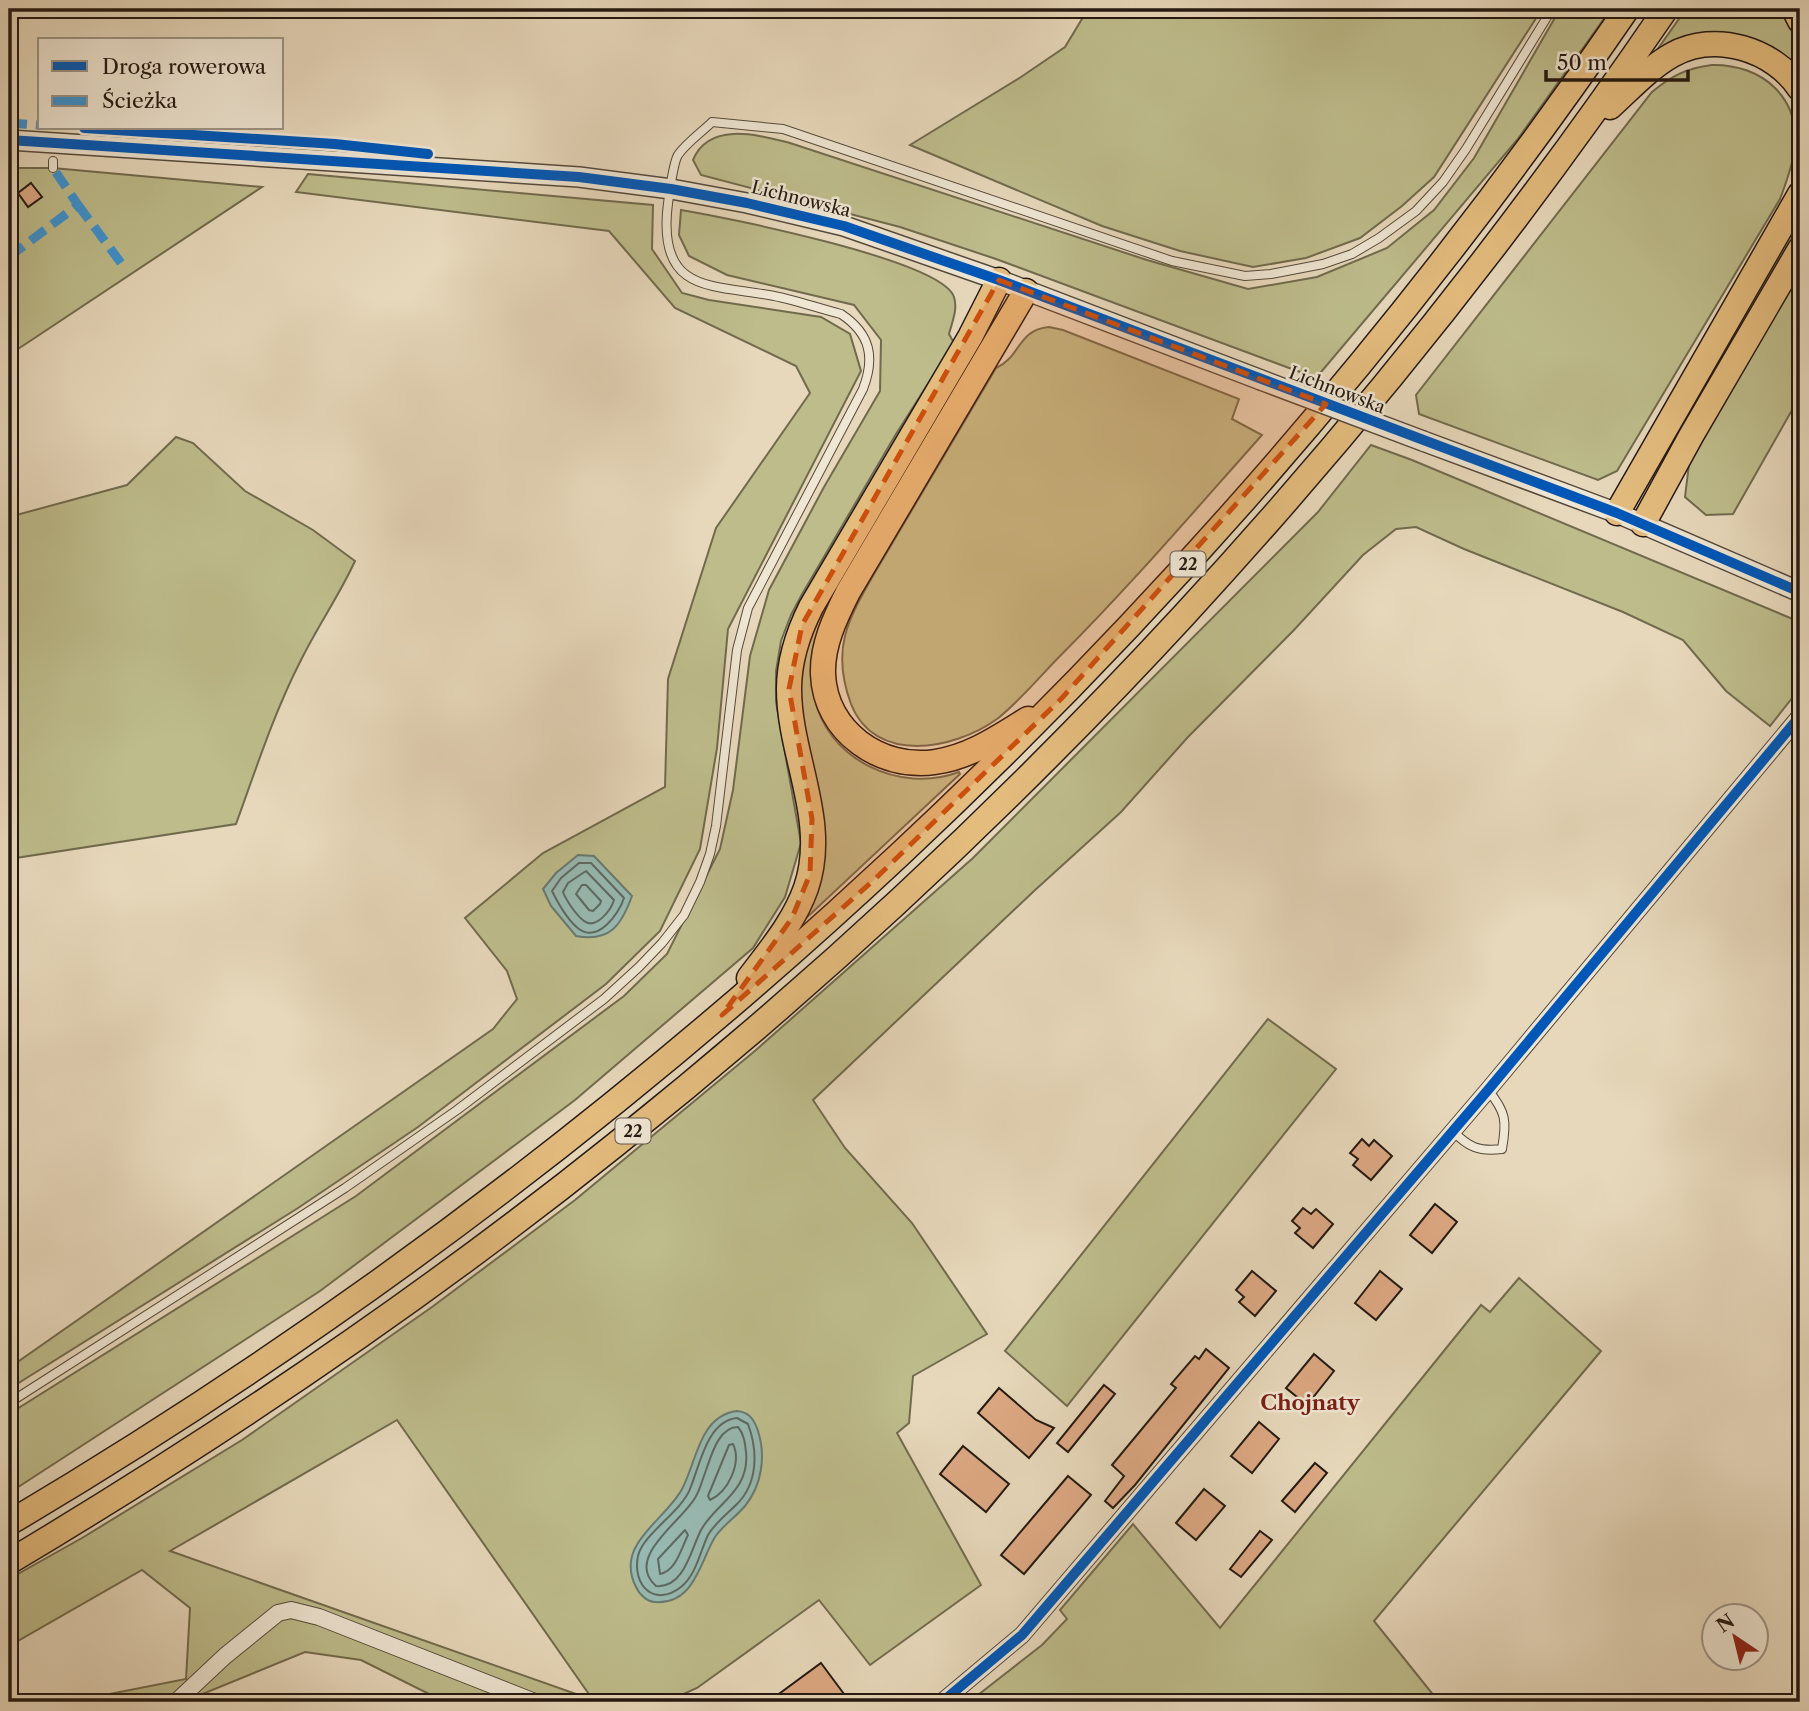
<svg xmlns="http://www.w3.org/2000/svg" width="1809" height="1711" viewBox="0 0 1809 1711" font-family="'Libre Caslon Text',serif">
  <style>
    .green { fill: #bebc8b; stroke: #716a4e; stroke-width: 2; fill-rule: evenodd }
    .water { fill: #97b9b1; stroke: #697971; stroke-width: 2 }
    .lines { fill: none; stroke-linecap: round; stroke-linejoin: round }
    .shore { stroke: #5e6962; stroke-width: 2 }
    .building { fill: #dca883; stroke: #241912; stroke-width: 2 }
    .service-casing { stroke: #55493c; stroke-width: 10 }
    .minor-casing { stroke: #55493c; stroke-width: 18 }
    .tertiary-casing { stroke: #55493c; stroke-width: 22 }
    .primary-casing { stroke: #241912; stroke-width: 27 }
    .service { stroke: #efe6d3; stroke-width: 8 }
    .minor { stroke: #efe6d3; stroke-width: 16 }
    .tertiary { stroke: #efe6d3; stroke-width: 19 }
    .primary { stroke: #e4bc7e; stroke-width: 24 }
    .tertiary-bridge-casing { stroke: #55493c; stroke-width: 22; stroke-linecap: butt }
    .tertiary-bridge { stroke: #efe6d3; stroke-width: 19 }
    .quiet { stroke: #3b93d3; stroke-width: 9; stroke-dasharray: 18 9; stroke-linecap: butt }
    .cycleway-casing { stroke: #efe6d3; stroke-width: 15 }
    .cycleway { stroke: #0057b8; stroke-width: 10 }
    .marked { fill: #cb4f0d; fill-opacity: 0.2; stroke: #cb4f0d; stroke-width: 5; stroke-dasharray: 14 9; stroke-linejoin: round }
    .labels { text-anchor: middle; dominant-baseline: central; stroke-width: 5; stroke-linejoin: round; paint-order: stroke }
    .shield { fill: #efe6d3; stroke: #61564c; stroke-width: 2 }
    .shield-label { font-size: 16px; font-weight: bold; fill: #241912 }
    .street-label { font-size: 18px; fill: #241912; stroke: #efe6d3 }
    .quarter-label { font-size: 21px; font-weight: bold; fill: #7a1f14; stroke: #efe6d3 }
  </style>
  <rect width="100%" height="100%" fill="#e7d8bb"/>
  <filter id="stains"><feTurbulence type="fractalNoise" baseFrequency=".00286" numOctaves="4"/><feColorMatrix values="0 0 0 0 .2 0 0 0 0 .09 0 0 0 0 .02 0 0 0 .5 -.17"/></filter>
  <radialGradient id="worn" r=".72"><stop offset=".6" stop-color="#630" stop-opacity="0"/><stop offset="1" stop-color="#630" stop-opacity=".3"/></radialGradient>
  <g class="green">
    <path d="M1088 9H1542L1434 177 1402 206 1360 238 1306 258 1253 267 1180 251 1102 226 910 145 1021 77 1065 47Z"/>
    <path d="M1560 9H1611L1517 140 1316 378 996 259 900 227 701 175 693 160C709 121 758 135 790 143L1147 260 1248 289 1317 277 1387 248 1434 210 1474 158Z"/>
    <path d="M1686 9H1782L1800 40V76L1784 58 1657 50Z"/>
    <path d="M1712 65C1762 64 1802 98 1794 151 1792 168 1786 183 1780 199L1617 471 1598 480 1419 414 1416 395 1652 92C1671 76 1687 68 1712 65Z"/>
    <path d="M9 168H53L262 187 9 355Z"/>
    <path d="M308 174 653 205 652 249 682 293 709 300 821 317 850 334 861 371 728 629 717 748 700 849 660 931 606 984 418 1127 298 1208 9 1389V1368L493 1029 517 999 507 971 465 918 543 853 665 787 668 679 716 528 810 393 796 366 675 308 609 231 296 192Z"/>
    <path d="M681 210C723 217 942 260 954 297 958 310 952 322 949 334L954 343 896 434 801 596 791 615 781 641 776 671V702L801 843 785 897 753 948 575 1100 320 1291 9 1493V1414L356 1196 624 996 667 954 720 849 733 790 750 656 769 590 824 487 880 391 881 340 854 305 727 275 689 256 679 235Z"/>
    <path d="M1800 212V235L1684 432 1680 427Z"/>
    <path d="M1800 272V396L1733 514 1706 515 1685 497 1689 464Z"/>
    <path d="M1049 327 1063 330 1239 399 1232 419 1262 435C1196 509 1131 585 1061 655 1042 674 1018 703 997 719 954 750 875 765 851 704 831 650 847 621 874 574L996 368C1021 357 1017 330 1049 327Z"/>
    <path d="M956 380 958 383 845 583 814 695C826 760 900 794 959 772L960 774 801 923 805 748 799 670 815 618Z"/>
    <path d="M176 437 193 443 245 491 313 530 355 561C339 596 317 627 300 662 274 713 256 769 236 824L9 859V517L127 485Z"/>
    <path d="M1371 445 1412 460 1800 622V688L1770 726 1726 691 1683 640 1623 612 1464 549 1416 527 1396 529 1363 555 1294 630 1188 737 1121 812 1034 891 813 1100 845 1148 912 1223 987 1334 913 1376 909 1423 897 1433 981 1585 870 1665 819 1600 697 1688 666 1702H445L361 1660 305 1652 183 1702H69L186 1679 190 1608 142 1570 9 1646V1579L82 1538 242 1440 432 1307 575 1200 756 1050 973 858 1318 512ZM397 1420 593 1700 170 1551Z"/>
    <path d="M1268 1019 1336 1069 1067 1406 1005 1351Z"/>
    <path d="M1519 1278 1601 1351 1374 1621 1439 1702H969L1042 1645 1067 1619 1060 1610 1133 1524 1220 1628 1481 1305 1490 1312Z"/>
  </g>
  <g class="water">
    <path d="M578 855 594 856 632 896C621 926 610 942 576 936L551 906 543 889 556 873Z"/>
    <path d="M737 1411C749 1412 754 1419 758 1431 766 1456 762 1485 745 1506 736 1517 723 1525 715 1537 700 1562 694 1605 655 1602 647 1602 639 1594 636 1587 614 1544 665 1521 682 1489 697 1461 699 1416 737 1411Z"/>
  </g>
  <g class="lines">
    <g class="shore">
      <path d="M579 863H591L624 898C619 914 598 943 579 929 568 921 558 903 552 891L561 878Z"/>
      <path d="M586 871 614 900C611 910 596 930 584 921 576 915 566 900 563 892L568 883Z"/>
      <path d="M582 885H586L601 901 600 904 593 911 589 910 576 894Z"/>
      <path d="M737 1418 748 1424C758 1451 758 1483 737 1504 727 1514 715 1523 708 1535 700 1552 696 1575 681 1587 654 1608 632 1585 638 1556 643 1534 681 1512 690 1489 700 1465 707 1421 737 1418Z"/>
      <path d="M738 1427C744 1434 745 1443 746 1452 750 1491 716 1503 701 1530 691 1549 684 1589 656 1586 624 1558 681 1522 695 1498 700 1490 702 1481 705 1473 711 1457 718 1427 738 1427Z"/>
      <path d="M733 1444C742 1463 728 1492 710 1500L708 1496 729 1445Z"/>
      <path d="M685 1530 688 1535C681 1549 676 1571 660 1574L658 1559Z"/>
    </g>
  </g>
  <g class="building">
    <path d="M31 183 42 197 28 207 18 193Z"/>
    <path d="M1362 1139 1369 1146 1374 1140 1392 1156 1371 1180 1353 1165 1358 1159 1350 1153Z"/>
    <path d="M1435 1204 1457 1222 1432 1253 1410 1235Z"/>
    <path d="M1303 1208 1311 1214 1316 1209 1333 1224 1313 1248 1295 1233 1300 1228 1292 1221Z"/>
    <path d="M1252 1271 1276 1291 1255 1316 1239 1302 1244 1297 1236 1290Z"/>
    <path d="M1380 1271 1402 1289 1376 1320 1355 1303Z"/>
    <path d="M1206 1349 1229 1368 1135 1485 1113 1508 1105 1501 1124 1476 1112 1465 1176 1388 1171 1384 1195 1356 1199 1359Z"/>
    <path d="M1314 1354 1334 1371 1307 1405 1286 1388Z"/>
    <path d="M1104 1385 1115 1394 1068 1452 1057 1443Z"/>
    <path d="M999 1388 1036 1420 1054 1428 1029 1458 978 1413Z"/>
    <path d="M1259 1422 1279 1439 1252 1473 1231 1456Z"/>
    <path d="M963 1446 1009 1484 986 1512 940 1474Z"/>
    <path d="M1315 1463 1327 1473 1295 1512 1282 1501Z"/>
    <path d="M1068 1476 1091 1495 1024 1574 1001 1555Z"/>
    <path d="M1204 1489 1225 1506 1196 1540 1176 1523Z"/>
    <path d="M1260 1531 1272 1540 1241 1577 1230 1569Z"/>
    <path d="M821 1663 844 1694 834 1702H768Z"/>
  </g>
  <g class="lines">
    <defs>
      <g id="service">
        <path d="M53 168V161"/>
        <path d="M1453 1131C1468 1147 1479 1152 1502 1149 1507 1121 1506 1112 1488 1090"/>
        <path d="M9 1403 345 1188 457 1110 604 999 639 967 662 943 684 915 700 882 710 854 716 826 737 650 748 608 863 389C875 358 871 334 841 314 817 308 793 299 769 295 710 285 661 291 667 213 668 202 673 163 678 155 686 143 702 132 712 122L783 129 1172 261 1245 276 1271 274 1323 264 1352 254 1379 238 1416 211 1443 182 1466 149 1552 9"/>
      </g>
      <g id="minor">
        <path d="M176 1702 225 1656 278 1613 291 1610 319 1617 535 1702"/>
        <path d="M942 1702 1022 1635 1488 1090 1800 716"/>
      </g>
      <g id="tertiary">
        <path d="M9 140 579 177 671 189 747 203 844 226 999 280 1261 380"/>
        <path d="M1423 441 1617 513 1800 592"/>
      </g>
      <g id="primary">
        <path d="M1794 9 1800 21"/>
        <path d="M1610 107C1630 89 1649 68 1672 55 1715 31 1774 49 1800 89"/>
        <path d="M1026 291 848 592C835 618 822 645 823 674 825 732 881 770 935 762 970 757 999 737 1028 719"/>
        <path d="M1617 513 1800 194"/>
        <path d="M1643 524 1691 436 1800 249"/>
        <path d="M749 978C770 950 794 922 806 888 829 821 789 756 789 689 789 659 798 633 811 607L970 337 999 280"/>
        <path d="M9 1523C650 1143 1205 624 1627 9"/>
        <path d="M9 1562C220 1436 423 1299 615 1145 1021 821 1374 437 1666 9"/>
      </g>
    </defs>
    <use href="#service" class="service-casing"/>
    <use href="#minor" class="minor-casing"/>
    <use href="#tertiary" class="tertiary-casing"/>
    <use href="#primary" class="primary-casing"/>
    <use href="#service" class="service"/>
    <use href="#minor" class="minor"/>
    <use href="#tertiary" class="tertiary"/>
    <use href="#primary" class="primary"/>
    <defs>
      <path id="tertiary-bridge" d="M1261 380 1423 441"/>
    </defs>
    <use href="#tertiary-bridge" class="tertiary-bridge-casing"/>
    <use href="#tertiary-bridge" class="tertiary-bridge"/>
    <g class="quiet">
      <path d="M9 123 40 125"/>
      <path d="M78 205 124 267"/>
      <path d="M9 257 78 205 53 168"/>
    </g>
    <defs>
      <g id="cycleway">
        <path d="M84 128 335 144 428 154"/>
        <path d="M9 140 579 177 671 189 747 203 844 226 999 280 1617 513 1800 592"/>
        <path d="M942 1702 1022 1635 1488 1090 1800 716"/>
      </g>
    </defs>
    <use href="#cycleway" class="cycleway-casing"/>
    <use href="#cycleway" class="cycleway"/>
  </g>
  <path class="marked" d="M999 280 1326 404 1061 699 876 878 722 1015 792 918 810 874 812 819 789 689 802 625Z"/>
  <g class="labels">
    <g class="shield">
      <rect x="1170.5" y="551.5" width="35" height="25" rx="5"/>
      <rect x="615.5" y="1118.5" width="35" height="25" rx="5"/>
    </g>
    <g class="shield-label">
      <text x="1188" y="564">22</text>
      <text x="633" y="1131">22</text>
    </g>
    <g class="street-label">
      <text transform="translate(801 199) rotate(14)">Lichnowska</text>
      <text transform="translate(1337 390) rotate(21)">Lichnowska</text>
    </g>
    <g class="quarter-label">
      <text x="1310" y="1402">Chojnaty</text>
    </g>
  </g>
  <rect width="1809" height="1711" fill="none" stroke="#e7d8bb" stroke-width="35"/>
  <rect x="10" y="10" width="1788" height="1690" fill="none" stroke="#241912" stroke-width="3.5"/>
  <rect x="18" y="18" width="1774" height="1676" fill="none" stroke="#241912" stroke-width="2"/>
  <rect x="38" y="38" width="245" height="91" fill="#efe6d3" stroke="#9e9486" stroke-width="2"/>
  <rect x="52" y="61" width="35" height="10" fill="#0057b8" stroke="#9e9486" stroke-width="2"/>
  <text x="102" y="74" font-size="21" fill="#241912">Droga rowerowa</text>
  <rect x="52" y="96" width="35" height="10" fill="#3b93d3" stroke="#9e9486" stroke-width="2"/>
  <text x="102" y="108" font-size="21" fill="#241912">Ścieżka</text>
  <g transform="translate(1735 1637) rotate(325)"><circle r="33" fill="#efe6d3" stroke="#9e9486" stroke-width="2"/>
  <path d="M0-5L12 26L0 18L-12 26Z" fill="#8f2418"/>
  <text y="-10" font-size="19" font-weight="bold" text-anchor="middle" fill="#241912">N</text>
  </g>
  <path d="M1546 70v10h142v-10" fill="none" stroke="#241912" stroke-width="3.5"/>
  <text x="1557" y="70" font-size="21" fill="#241912" stroke="#efe6d3" stroke-width="5" paint-order="stroke">50 m</text>
  <rect width="100%" height="100%" filter="url(#stains)"/>
  <rect width="100%" height="100%" fill="url(#worn)"/>
</svg>
